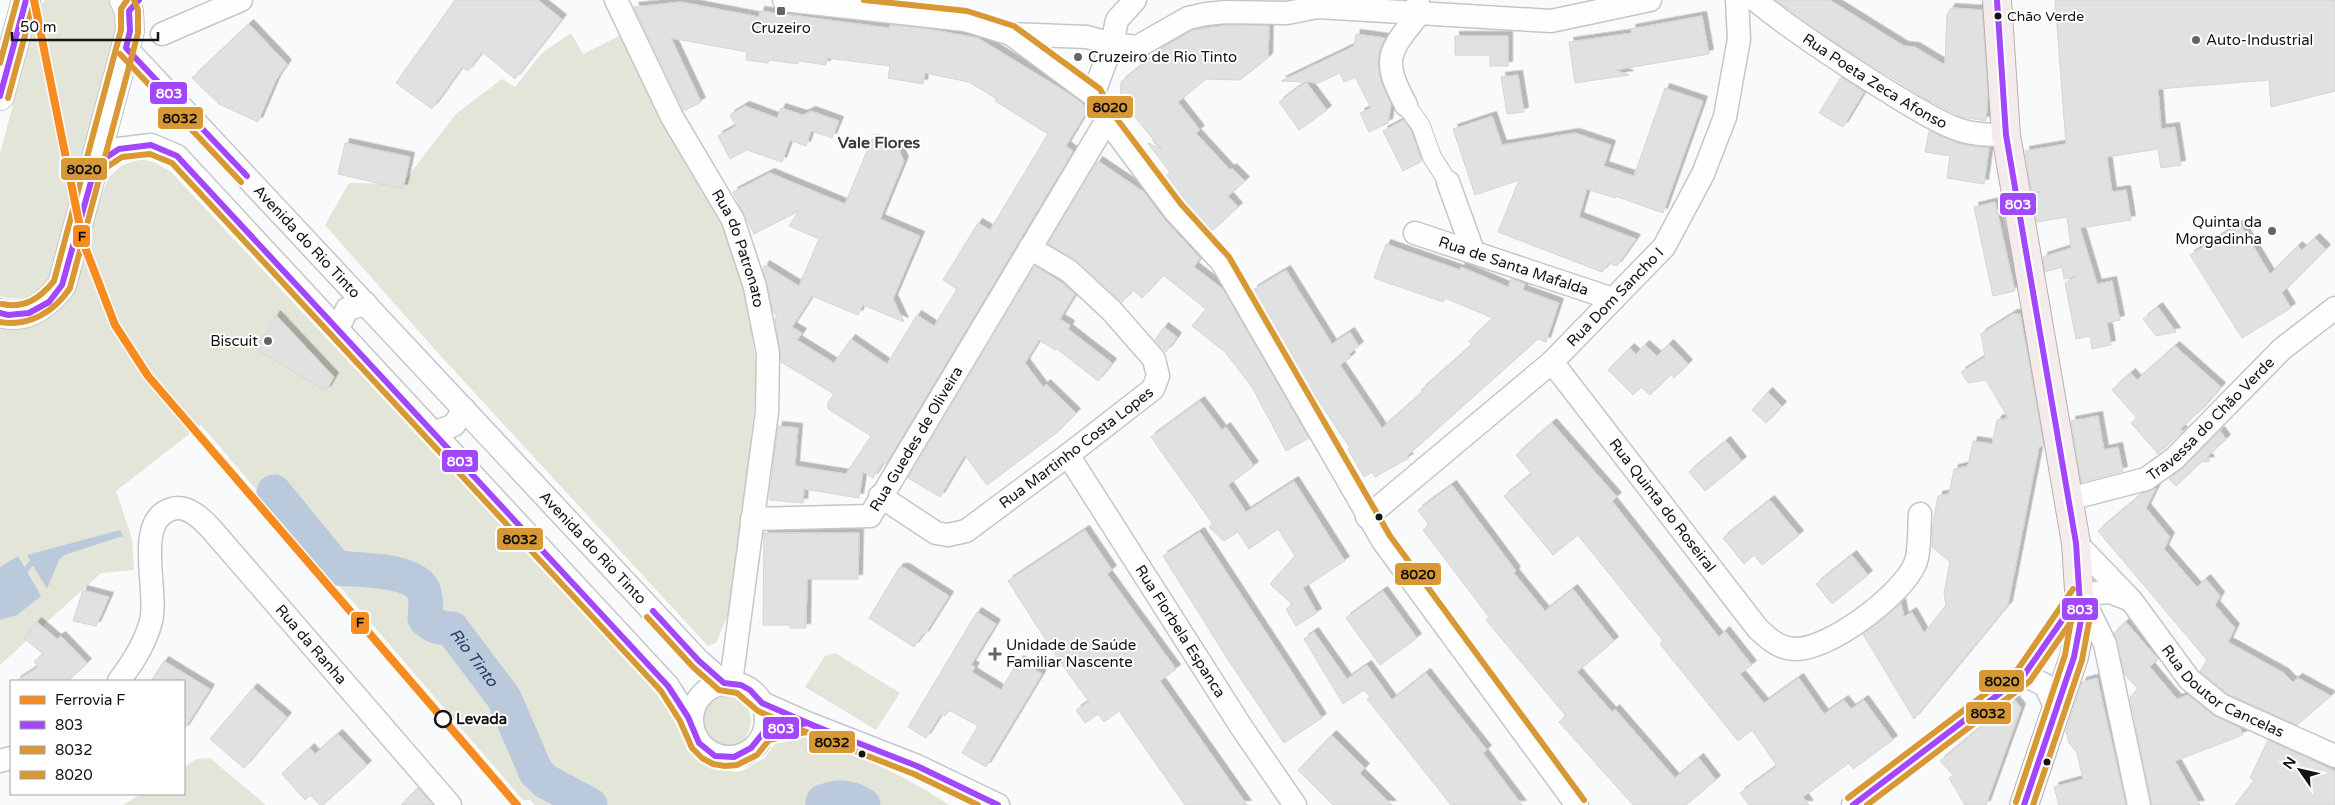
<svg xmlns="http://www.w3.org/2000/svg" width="2335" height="805" viewBox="0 0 2335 805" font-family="'Varela Round',sans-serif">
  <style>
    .green { fill: #e2e5d7 }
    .water { fill: #bbc9dc }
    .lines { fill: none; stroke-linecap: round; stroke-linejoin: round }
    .stream { stroke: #bbc9dc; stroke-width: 5.5 }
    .river { stroke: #bbc9dc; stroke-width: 35 }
    .building { fill: #e0e1e1; stroke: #d5d5d6; filter: url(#shadow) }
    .pedestrian-casing { stroke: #c5c6c7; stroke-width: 20 }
    .minor-casing { stroke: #c5c6c7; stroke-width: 25 }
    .secondary-casing { stroke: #c5c6c7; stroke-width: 30 }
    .primary-casing { stroke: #bdafad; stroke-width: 30 }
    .pedestrian { stroke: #fefefe; stroke-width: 18 }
    .minor { stroke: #fefefe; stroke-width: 22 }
    .secondary { stroke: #fefefe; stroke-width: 28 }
    .primary { stroke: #f4ecea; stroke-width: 28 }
    .bus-1-casing { stroke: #fff; stroke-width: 10 }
    .bus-2-casing { stroke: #fff; stroke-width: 10 }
    .bus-3-casing { stroke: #fff; stroke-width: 10 }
    .bus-1 { stroke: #a347ff; stroke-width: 6 }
    .bus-2 { stroke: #d89935; stroke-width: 6 }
    .bus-3 { stroke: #d89935; stroke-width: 6 }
    .rail-1-casing { stroke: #fff; stroke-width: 11 }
    .rail-1 { stroke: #f68b1f; stroke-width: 8 }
    .poi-dot { fill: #646466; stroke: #fff; stroke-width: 2 }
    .bus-dot { fill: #141415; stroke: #fff; stroke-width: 2 }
    .stop-dot { fill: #fff; stroke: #141415; stroke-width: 2.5 }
    .labels { text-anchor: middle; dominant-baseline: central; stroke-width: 4; stroke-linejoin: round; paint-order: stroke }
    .bus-label { font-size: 14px; fill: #141415; stroke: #fff; text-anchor: start }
    .poi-label { font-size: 15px; fill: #141415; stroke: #fff; text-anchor: start }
    .street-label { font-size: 15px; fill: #141415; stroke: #fff }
    .stop-label { font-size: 15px; font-weight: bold; fill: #141415; stroke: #fff; text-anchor: start }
    .neighbourhood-label { font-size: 16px; font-weight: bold; fill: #3a3b3d; stroke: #fff }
    .water-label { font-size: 16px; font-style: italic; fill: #244166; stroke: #fff }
    .line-badge { stroke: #fff; stroke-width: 2 }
    .badge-label { font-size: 14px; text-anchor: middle; font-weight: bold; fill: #fff }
    .pale-badge-label { font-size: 14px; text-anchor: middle; font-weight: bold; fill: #111 }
  </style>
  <defs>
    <filter id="shadow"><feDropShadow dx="4.5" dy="-4.5" stdDeviation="0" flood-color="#0004"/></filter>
  </defs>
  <rect width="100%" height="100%" fill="#f9fafb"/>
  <g class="green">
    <path d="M45 0H112L120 29 52 277C37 295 24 303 0 296V153L40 6Z"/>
    <path d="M571 33 583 54 625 33 659 114 727 235 749 295 757 380 746 487 728 615 716 643 708 646 438 353 325 225 349 183 402 184 456 114 502 79 515 87 542 53Z"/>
    <path d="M139 159 154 162 170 171 659 693 673 708 688 744 698 757 716 768 734 772 742 771 765 758 775 744 794 733C846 749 903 774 949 805H535L530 800H523L201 425 116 491 132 539 134 570 101 573 0 665V325L38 321 58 310 69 291 108 178 121 166Z"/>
    <path d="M835 653 900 693 876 730 805 687 825 656Z"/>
    <circle cx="725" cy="721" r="26"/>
    <path d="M210 758 266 805H123L141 794H184V767L197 759Z"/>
  </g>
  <g class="water">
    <path d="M120 530 123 536 64 555 59 560 47 589 27 555Z"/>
    <path d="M18 556 41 596 17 615 0 620V567Z"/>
  </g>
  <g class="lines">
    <path class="stream" d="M22 575 36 557"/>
    <g class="river">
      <path id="s1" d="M274 492 336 568C357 570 409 569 422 588 427 596 426 609 425 618 433 627 441 628 452 629L504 698 536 772 545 781 590 805"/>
      <path d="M823 802C839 796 848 796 863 805"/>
    </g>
  </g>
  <g class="building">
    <path d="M455 0H538L562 19 515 79 482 52 468 71 462 67 432 109 396 83Z"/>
    <path d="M1776 0H1830L1904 46 1915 47 1945 65 1947 14 1951 8 1982 10 1988 95 1986 121 1962 117 1926 99 1841 46Z"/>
    <path d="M2055 0H2335V91L2271 107 2269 80 2158 89 2161 129 2175 127 2181 165 2161 168 2158 149 2107 157 2112 192 2126 190 2131 220 2080 228 2097 284 2112 281 2120 320 2107 323 2111 345 2092 349 2090 336 2076 339 2065 283 2076 276 2064 279 2062 267 2045 272 2043 257 2071 248 2067 217 2037 222 2032 193 2040 192 2031 190 2025 151 2066 144Z"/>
    <path d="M681 2 759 17 760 11 889 28 890 25 928 29 978 38 1071 95 1083 104 1087 111 1066 146 1073 151 886 464 883 463 873 478 863 472 859 498 804 489 803 503 769 500 778 426 798 428 795 466 846 474 871 436 828 409V402L834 394 781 362 775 319 777 315 773 312 763 268 765 265 799 286 819 239 789 226 799 211 754 234 733 192 770 173 845 204 872 139 899 150 904 161 880 219 920 236 893 299 904 322 863 305 858 315 812 296 792 327 802 333 797 340 834 363 851 339 887 364 917 315 934 326 957 289 943 280 978 223 990 230 1048 134 995 101 997 99 969 82 925 73 923 84 888 78 890 66 827 58 826 65 799 61 798 64 769 60 768 63 746 60 747 52 671 38 701 102 684 111 634 7Z"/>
    <path d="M1702 16 1709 54 1616 70 1629 75 1575 83 1569 42 1632 33 1631 29Z"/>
    <path d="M249 24 287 64 276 80 258 122 219 104 192 78Z"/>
    <path d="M1227 25 1269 26 1268 58 1240 80 1206 79 1178 102 1200 130 1196 133 1230 170 1232 168 1245 181 1228 196 1238 207 1212 231 1184 202 1165 177 1170 172 1148 144 1149 143 1162 150 1120 99 1121 82 1167 45 1193 30Z"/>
    <path d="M1356 34 1385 38 1379 53 1378 66 1381 82 1391 104 1388 123 1369 132 1360 113 1371 108 1355 77 1344 82 1340 73 1318 83 1306 82 1327 110 1299 130 1279 102 1306 82 1281 81 1354 46Z"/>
    <path d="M1455 36H1508V66H1490V55H1455Z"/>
    <path d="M1518 75 1524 112 1507 114 1501 77Z"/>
    <path d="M1841 77 1864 92 1843 127 1819 113Z"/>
    <path d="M1665 88 1703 101 1663 213 1615 196V198L1587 189 1579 217 1636 239 1617 266 1609 263 1602 272 1498 232 1519 180 1475 195 1453 129 1492 116 1502 145 1575 133 1611 145 1604 166 1634 176Z"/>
    <path d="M745 106 777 118 781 108 803 115 811 111 839 121 832 138 811 131 806 146 790 140 782 162 747 150 730 159 718 136 736 126 730 115Z"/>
    <path d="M1404 120 1411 131 1422 161 1403 171 1383 131Z"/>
    <path d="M1929 131 1960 144 1989 148 1984 184 1947 178 1950 156 1925 152Z"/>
    <path d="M345 143 410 157 403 189 338 174Z"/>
    <path d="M1098 161 1144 192 1164 219 1200 258 1194 267 1223 289 1309 438 1286 451 1252 387 1225 352 1192 326 1206 309 1163 275 1142 298 1133 290 1122 302 1078 261 1048 244Z"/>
    <path d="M1995 202 2015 291 1993 296 1974 207Z"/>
    <path d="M2240 224 2270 274 2298 246 2302 250 2315 238 2326 249 2282 293 2291 308 2242 338 2190 255Z"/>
    <path d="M1386 244 1460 270 1461 267 1508 287 1511 279 1525 284 1523 290 1559 303 1546 342 1538 339 1407 456 1409 458 1375 477 1372 472 1364 477 1348 449 1350 448 1308 385 1253 290 1286 270 1332 344 1350 332 1359 346 1349 354 1351 357 1340 365 1382 428 1423 392 1421 390 1472 345 1469 341 1493 318 1445 298 1443 302 1374 278Z"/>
    <path d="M1035 266 1061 282 1075 294 1060 319 1070 325 1068 329 1112 363 1098 381 1056 348 1055 350 1039 340 1025 363 1043 387 1046 384 1076 413 1055 434 987 485 965 455 940 497 908 478Z"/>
    <path d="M2158 307 2176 332 2156 336 2143 319Z"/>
    <path d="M2013 314H2020L2044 446 2039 447 2008 605 1914 719 1863 634 1901 603 1904 617 1912 612 1924 633 1946 605 1944 593 1950 562 1932 547 1933 523 1938 496 1949 494 1954 469 1968 466 1973 441 1992 444 1997 420 2008 418 1986 380 1968 383 1961 372 1985 357 1981 334Z"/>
    <path d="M276 315 334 377 326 391 256 349Z"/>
    <path d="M1164 327 1177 337 1166 352 1155 340Z"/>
    <path d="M1669 344 1688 364 1674 378 1671 374 1650 395 1641 387 1633 395 1608 370 1630 348 1636 354 1645 345 1657 356Z"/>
    <path d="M2175 346 2221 387 2202 409 2180 429 2183 431 2158 454 2131 423 2137 418 2112 390 2131 373 2137 380Z"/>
    <path d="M1768 392 1782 406 1766 423 1752 410Z"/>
    <path d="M1200 401 1222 430 1226 427 1254 466 1228 485 1246 512 1294 481 1345 561 1303 588 1317 613 1296 626 1286 609 1293 605 1270 584 1295 556 1278 529 1249 549 1238 532 1224 541 1209 527 1213 524 1151 437Z"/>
    <path d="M2098 416 2104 450 2118 447 2123 471 2081 482 2071 421Z"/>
    <path d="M1552 423 1617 497 1612 501 1719 637 1725 631 1752 665 1740 674 1764 703 1799 678 1824 714 1844 700 1851 709 1864 700 1893 740 1853 769 1849 763 1803 797 1809 805H1749L1740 793 1777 766 1752 730 1738 741 1660 644 1663 641 1578 535 1553 555 1504 496 1532 474 1516 455Z"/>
    <path d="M2220 431 2226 439 2207 457 2210 461 2201 462 2176 486 2169 479 2183 468Z"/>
    <path d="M1726 441 1742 461 1705 491 1689 472Z"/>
    <path d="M1452 485 1516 571 1514 573 1545 611 1573 589 1614 641 1577 672 1612 712 1615 709 1675 778 1699 758 1716 780 1686 805H1633L1559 722 1566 716 1486 620 1489 617 1423 530 1429 525 1418 510Z"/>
    <path d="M2156 488 2146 508 2170 537 2164 549 2197 587 2206 579 2220 596 2215 605 2235 628 2228 642 2284 673 2293 682 2298 678 2331 696 2297 725 2228 694 2200 671 2207 660 2098 531 2142 494Z"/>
    <path d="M1770 500 1799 535 1762 565 1754 555 1744 564 1723 538Z"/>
    <path d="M1085 530 1112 570 1107 574 1176 669 1160 681 1247 805H1185L1119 711 1104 722 1098 714 1085 723 1076 710 1088 702 1090 703 1056 656 1008 581Z"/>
    <path d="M1200 532 1322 718 1284 743 1227 658 1163 556Z"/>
    <path d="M764 533H859L858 579H807L806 628H790V625H763Z"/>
    <path d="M1852 555 1868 575 1832 604 1816 584Z"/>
    <path d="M899 568H905L949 596 924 636 922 635 914 647 869 618Z"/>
    <path d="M83 590 109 597 96 626 73 621Z"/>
    <path d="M1383 591 1417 638 1380 665 1346 618Z"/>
    <path d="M977 612 996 624 971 665 975 667 972 672 1001 690 1019 660 1042 674 986 767 962 753 978 726 949 710 945 716 941 714 926 738 908 727Z"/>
    <path d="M37 622 57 639 61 636 87 663 68 681H16L38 667 34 662 43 654 24 638Z"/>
    <path d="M2126 622 2158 659 2150 667 2177 699 2188 695 2213 715 2240 728 2243 735 2175 761 2200 805H2152L2130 697 2138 689 2125 675 2114 633Z"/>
    <path d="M1314 632 1347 679 1367 665 1392 700 1426 673 1487 750 1483 753 1522 805H1451L1367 699 1370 697 1364 690 1343 704 1304 639Z"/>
    <path d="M164 661 210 689 184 730V681H151Z"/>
    <path d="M2097 678 2126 805H2059L2054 787 2083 779 2077 753 2069 743 2066 731 2082 682Z"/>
    <path d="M253 688 287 717 244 768 210 739Z"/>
    <path d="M2014 699 2021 708 1986 805H1965L1949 778 1953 775 1940 761Z"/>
    <path d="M338 734 367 765 323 805H320L310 795 305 800 282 774 310 748 315 754Z"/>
    <path d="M1332 735 1365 768 1360 773 1392 805H1333L1298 770Z"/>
    <path d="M2268 740 2335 771V805H2235L2254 780 2250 778Z"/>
    <path d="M418 788 433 805H401Z"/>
  </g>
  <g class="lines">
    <defs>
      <path id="pedestrian" d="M1406 105 1421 126 1432 157 1448 182"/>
      <g id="minor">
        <path id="s2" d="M616 0 672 117 733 220 755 287 768 353 767 412 731 682"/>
        <path d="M784 0 965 20 1011 34 1087 37 1112 44 1137 47 1188 18 1206 14 1226 12 1287 13 1318 7 1551 21 1650 0"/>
        <path id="s3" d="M1755 0C1796 33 1839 61 1884 89 1907 103 1931 119 1957 129 1973 135 1990 135 2006 135"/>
        <path d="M162 34 241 0"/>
        <path d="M1011 34 1093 95 1107 120 1174 210 1222 262 1383 541 1577 805"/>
        <path id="s4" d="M126 48 699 661 724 683"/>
        <path d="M1093 95 1112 44 1117 20 1135 0"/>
        <path d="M1406 105C1382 60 1387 53 1419 14L1418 3"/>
        <path d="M96 164 119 149 151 145 177 156 668 686 691 723"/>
        <path d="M1448 182 1473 251"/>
        <path id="s5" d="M1415 233 1613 299"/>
        <path d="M338 329 347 309 366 304"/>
        <path id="s6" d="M1552 362 1758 629C1769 639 1778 648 1794 649 1828 651 1902 595 1915 564 1920 553 1919 527 1920 514"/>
        <path d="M434 433 454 425 464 409"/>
        <path id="s7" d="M1068 455 1242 728 1295 805"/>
        <path id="s8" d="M880 496 936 533 948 535 966 531 1068 455 1153 389 1158 376 1154 359 1111 310 1069 271 1030 248"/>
        <path id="s9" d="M2069 499 2146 479 2174 459 2282 349 2335 308"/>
        <path id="s10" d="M1367 517 1552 362 1664 247 1703 174 1725 117 1739 39 1737 0"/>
        <path id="s11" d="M752 519 870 516 1107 120"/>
        <path d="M2076 543 2129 598"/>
        <path id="s12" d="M2080 594 2110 592 2131 600 2189 679 2221 705 2335 756"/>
        <path d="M2081 595 2105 644 2139 805"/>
        <path d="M2024 675 2045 685 2057 710"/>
        <path id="s13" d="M119 681C133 662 145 644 151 621 159 591 133 520 172 509 188 504 203 520 213 531L450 805"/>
        <circle cx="729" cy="720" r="37"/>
        <path d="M762 703 807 723 917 766 998 805"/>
        <path d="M0 761 11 758"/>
        <path d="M1853 805 2024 675 2080 594"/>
      </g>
      <g id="secondary">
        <path d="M0 96 26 0"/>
        <path d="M0 313C27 321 47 304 62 285L130 31 129 11 124 0"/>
      </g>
      <path id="primary" d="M1997 0 2006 135 2076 543 2081 620 2074 657 2024 805"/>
    </defs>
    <use href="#pedestrian" class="pedestrian-casing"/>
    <use href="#minor" class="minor-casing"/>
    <use href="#secondary" class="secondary-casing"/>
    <use href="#primary" class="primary-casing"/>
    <use href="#pedestrian" class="pedestrian"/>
    <use href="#minor" class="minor"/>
    <use href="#secondary" class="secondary"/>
    <use href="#primary" class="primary"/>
    <defs>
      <g id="bus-1">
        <path d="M139 0 129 11 130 31 126 48 247 176"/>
        <path d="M1997 0 2006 135 2076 543 2081 620 2074 657 2024 805"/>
        <path d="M0 96 26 0"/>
        <path d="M0 313 8 315 29 313 49 302 62 285 96 164 119 149 151 145 177 156 668 686 688 717 699 743 715 756 734 757 751 748 764 732 807 723 917 766 998 805"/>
        <path d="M653 611 699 661 724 683 741 685 750 690 762 703 826 731"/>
        <path d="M1853 805 2024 675 2072 606"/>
      </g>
      <g id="bus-2">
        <path d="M120 54 241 182"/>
        <path d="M8 98 34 2"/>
        <path d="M101 171 122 157 150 154 172 163 661 691 680 721 692 748 702 758 713 764 725 766 737 765 757 755 769 740 806 732 914 774 978 805"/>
        <path d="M0 322C29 327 54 312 70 288L138 33V10L134 0"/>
        <path d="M647 617 693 667 719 690 737 693 758 711 822 739"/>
        <path d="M1867 805 2030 681 2087 599"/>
        <path d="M2033 805 2082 660 2090 617"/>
      </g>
      <g id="bus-3">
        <path d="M864 0 967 11 1014 26 1100 89 1114 115 1181 204 1229 257 1390 536 1584 800"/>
        <path d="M0 63 17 0"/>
        <path d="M2 304C25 309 40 298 54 281L121 30V9L127 0"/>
        <path d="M1848 798 2018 669 2073 589"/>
        <path d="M2016 802 2065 655 2072 615"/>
      </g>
    </defs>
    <use href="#bus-1" class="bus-1-casing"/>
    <use href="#bus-2" class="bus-2-casing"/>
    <use href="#bus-3" class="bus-3-casing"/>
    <use href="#bus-1" class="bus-1"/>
    <use href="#bus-2" class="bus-2"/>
    <use href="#bus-3" class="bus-3"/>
    <defs>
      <path id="rail-1" d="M34 0 83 242 115 325 148 376 517 805"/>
    </defs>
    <use href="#rail-1" class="rail-1-casing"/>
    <use href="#rail-1" class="rail-1"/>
  </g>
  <g class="poi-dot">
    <rect x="776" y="6" width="10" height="10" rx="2.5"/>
    <circle cx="2196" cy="40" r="5"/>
    <circle cx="1078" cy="57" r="5"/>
    <circle cx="2272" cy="231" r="5"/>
    <circle cx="268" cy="341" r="5"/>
    <path d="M992.5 646.5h5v5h5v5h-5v5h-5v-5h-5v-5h5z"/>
  </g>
  <g class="bus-dot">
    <circle cx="1998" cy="16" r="4.5"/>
    <circle cx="1379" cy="517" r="4.5"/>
    <circle cx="862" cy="754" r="4.5"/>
    <circle cx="2047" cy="762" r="4.5"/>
  </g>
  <circle class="stop-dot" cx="443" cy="719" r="8"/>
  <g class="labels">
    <g class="bus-label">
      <text x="2007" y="16">Chão Verde</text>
    </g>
    <g class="poi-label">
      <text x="781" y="28" text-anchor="middle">Cruzeiro</text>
      <text x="2206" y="40">Auto-Industrial</text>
      <text x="1088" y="57">Cruzeiro de Rio Tinto</text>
      <text x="2262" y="222" text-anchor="end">Quinta da<tspan x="2262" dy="17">Morgadinha</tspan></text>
      <text x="258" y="341" text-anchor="end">Biscuit</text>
      <text x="1006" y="645">Unidade de Saúde<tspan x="1006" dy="17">Familiar Nascente</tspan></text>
    </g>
    <g class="street-label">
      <text stroke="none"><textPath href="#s3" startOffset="145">Rua Poeta Zeca Afonso</textPath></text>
      <text stroke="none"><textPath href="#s4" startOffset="265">Avenida do Rio Tinto</textPath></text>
      <text stroke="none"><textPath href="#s2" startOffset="278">Rua do Patronato</textPath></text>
      <text stroke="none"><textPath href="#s5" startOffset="104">Rua de Santa Mafalda</textPath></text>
      <text stroke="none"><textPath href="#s10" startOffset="332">Rua Dom Sancho I</textPath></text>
      <text stroke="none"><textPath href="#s9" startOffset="168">Travessa do Chão Verde</textPath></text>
      <text stroke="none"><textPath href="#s11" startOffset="208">Rua Guedes de Oliveira</textPath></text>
      <text stroke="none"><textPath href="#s8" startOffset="236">Rua Martinho Costa Lopes</textPath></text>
      <text stroke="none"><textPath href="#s6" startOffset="181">Rua Quinta do Roseiral</textPath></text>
      <text stroke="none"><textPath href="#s4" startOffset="684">Avenida do Rio Tinto</textPath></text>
      <text stroke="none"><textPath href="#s7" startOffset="209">Rua Florbela Espanca</textPath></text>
      <text stroke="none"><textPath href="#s13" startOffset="389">Rua da Ranha</textPath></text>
      <text stroke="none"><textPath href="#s12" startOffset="185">Rua Doutor Cancelas</textPath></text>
    </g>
    <g class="stop-label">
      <text x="456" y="719">Levada</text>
    </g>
    <g class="neighbourhood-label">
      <text x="879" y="143">Vale Flores</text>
    </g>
    <g class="water-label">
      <text stroke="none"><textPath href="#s1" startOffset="285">Rio Tinto</textPath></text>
    </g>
  </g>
  <g class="line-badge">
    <rect x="149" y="81" width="39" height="24" rx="5" fill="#a347ff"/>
    <rect x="1086" y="95" width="48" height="24" rx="5" fill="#d89935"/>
    <rect x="157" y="106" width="47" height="24" rx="5" fill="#d89935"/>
    <rect x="60" y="157" width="48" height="24" rx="5" fill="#d89935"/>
    <rect x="1999" y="192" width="38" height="24" rx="5" fill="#a347ff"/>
    <rect x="72" y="224" width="19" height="24" rx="5" fill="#f68b1f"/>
    <rect x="441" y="449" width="38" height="24" rx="5" fill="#a347ff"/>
    <rect x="496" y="527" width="48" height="24" rx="5" fill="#d89935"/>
    <rect x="1394" y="562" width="48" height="24" rx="5" fill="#d89935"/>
    <rect x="2061" y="597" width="38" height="24" rx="5" fill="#a347ff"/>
    <rect x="350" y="611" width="20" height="24" rx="5" fill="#f68b1f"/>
    <rect x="1978" y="669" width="47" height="24" rx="5" fill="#d89935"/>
    <rect x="1965" y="701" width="47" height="24" rx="5" fill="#d89935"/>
    <rect x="762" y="716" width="38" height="24" rx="5" fill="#a347ff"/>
    <rect x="808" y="730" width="48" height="24" rx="5" fill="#d89935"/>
  </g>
  <g class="badge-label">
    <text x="169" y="98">803</text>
    <text x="2018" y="209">803</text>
    <text x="460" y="466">803</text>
    <text x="2080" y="614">803</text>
    <text x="781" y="733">803</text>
  </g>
  <g class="pale-badge-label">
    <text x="1110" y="112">8020</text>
    <text x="180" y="123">8032</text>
    <text x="84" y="174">8020</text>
    <text x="82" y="241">F</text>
    <text x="520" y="544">8032</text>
    <text x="1418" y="579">8020</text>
    <text x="360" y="627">F</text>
    <text x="2002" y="686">8020</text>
    <text x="1988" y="718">8032</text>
    <text x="832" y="747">8032</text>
  </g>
  <rect x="10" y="680" width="175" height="115" fill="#ffffff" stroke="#a1a1a1"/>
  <rect x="20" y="696" width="25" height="8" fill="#f68b1f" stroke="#a1a1a1"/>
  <text x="55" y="705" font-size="15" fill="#141415">Ferrovia F</text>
  <rect x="20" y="721" width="25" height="8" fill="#a347ff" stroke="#a1a1a1"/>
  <text x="55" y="730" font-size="15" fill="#141415">803</text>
  <rect x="20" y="746" width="25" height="8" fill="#d89935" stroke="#a1a1a1"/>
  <text x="55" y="755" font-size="15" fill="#141415">8032</text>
  <rect x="20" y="771" width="25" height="8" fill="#d89935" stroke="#a1a1a1"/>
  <text x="55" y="780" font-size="15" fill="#141415">8020</text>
  <g transform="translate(2300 770) rotate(304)" stroke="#ffffff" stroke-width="4" paint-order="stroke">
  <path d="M0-4L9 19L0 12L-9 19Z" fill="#141415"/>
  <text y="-8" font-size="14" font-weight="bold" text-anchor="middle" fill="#141415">N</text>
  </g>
  <path d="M12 32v8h146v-8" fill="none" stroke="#141415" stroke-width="2.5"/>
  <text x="20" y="32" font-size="15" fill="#141415" stroke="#ffffff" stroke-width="4" paint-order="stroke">50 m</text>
</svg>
